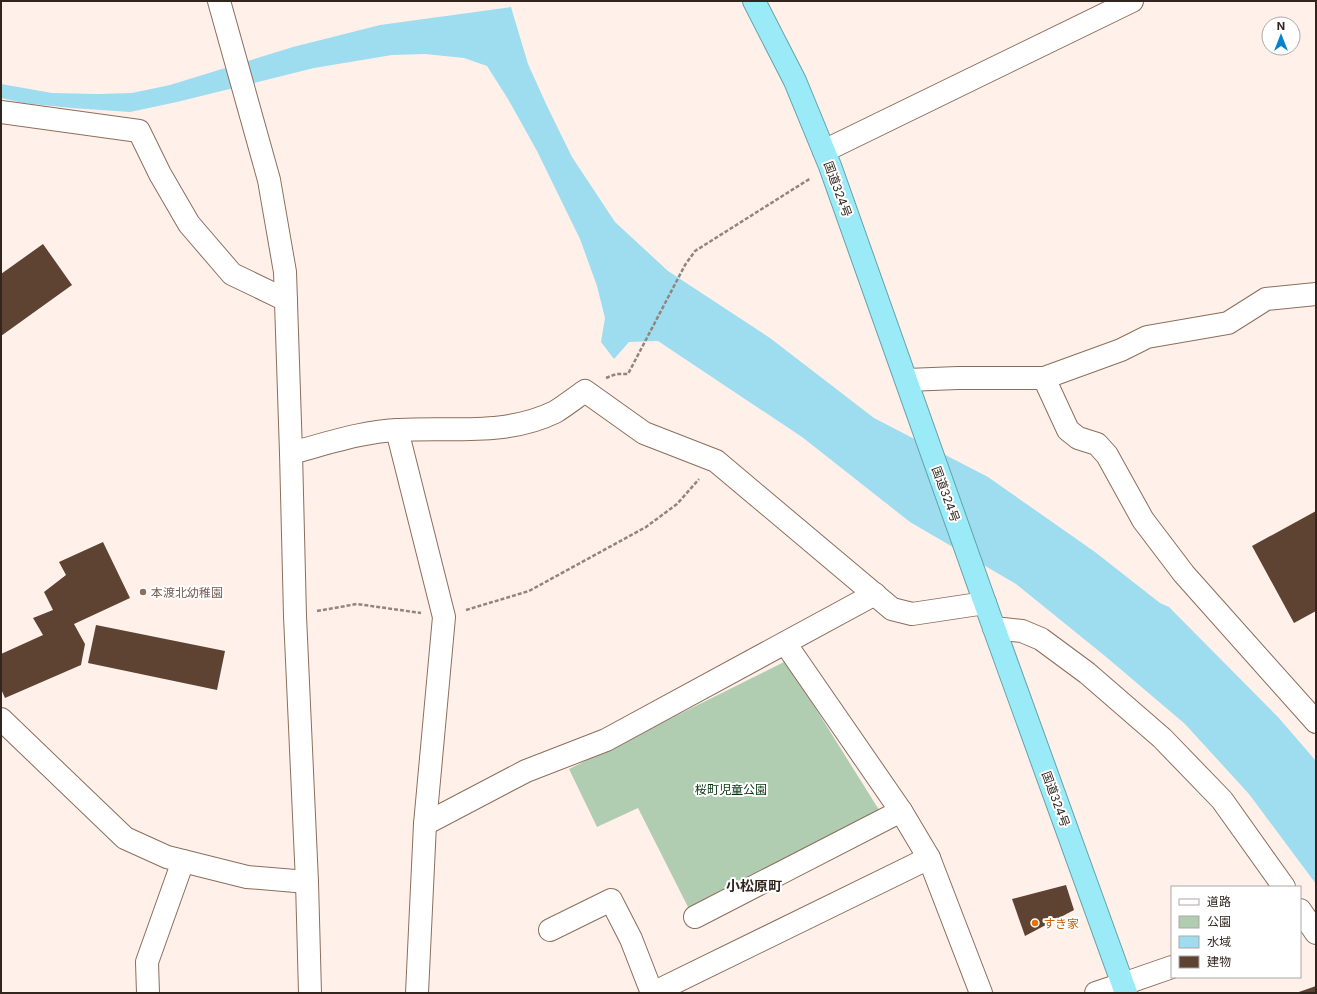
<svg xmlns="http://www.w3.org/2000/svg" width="1317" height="994" viewBox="0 0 1317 994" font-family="Inter,'Noto Sans JP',sans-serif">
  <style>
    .green { fill: #b0cdb2 }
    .water { fill: #9edcef }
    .building { fill: #5e4232 }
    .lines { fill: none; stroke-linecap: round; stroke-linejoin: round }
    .minor-casing { stroke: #8c6e5c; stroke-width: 24 }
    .tertiary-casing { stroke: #8c6e5c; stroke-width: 24 }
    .trunk-casing { stroke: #65a2aa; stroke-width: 24 }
    .path { stroke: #93857e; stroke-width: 2.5; stroke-dasharray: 4 2; stroke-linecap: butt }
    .minor { stroke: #fff; stroke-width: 22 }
    .tertiary { stroke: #fff; stroke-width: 22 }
    .trunk { stroke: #9aebf7; stroke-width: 22 }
    .education-dot { fill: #8d6e63; stroke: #fff; stroke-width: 1.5 }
    .food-dot { fill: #e8710a; stroke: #fff; stroke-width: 1.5 }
    .labels { text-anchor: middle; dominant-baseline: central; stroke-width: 4; stroke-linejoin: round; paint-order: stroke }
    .street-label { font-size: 12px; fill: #32251e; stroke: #fff }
    .education-label { font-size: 12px; fill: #785e54; stroke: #fff; text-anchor: start }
    .park-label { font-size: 12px; fill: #06330f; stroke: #fff }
    .food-label { font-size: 12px; fill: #c56008; stroke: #fff; text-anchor: start }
    .quarter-label { font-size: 14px; font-weight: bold; fill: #32251e; stroke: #fff }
  </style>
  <rect width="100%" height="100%" fill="#fff1e9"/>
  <path class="green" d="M786 661 881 813 690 911 638 808 597 827 569 769Z"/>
  <path class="water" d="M511 7 528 64 547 106 572 157 615 222 668 271 770 338 874 418 988 477 1095 552 1160 603 1169 607 1278 717 1316 761V884L1249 794 1185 724 1105 656 1016 584 910 522 802 437 658 341 629 342 614 359 601 342 605 318 597 286 580 239 537 151 508 99 487 66 464 58 425 54 392 55 314 68 177 102 130 112 72 108 23 103 1 98V84L52 93 98 94 132 93 170 85 293 47 380 25Z"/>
  <g class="building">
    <path d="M43 244 72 285 1 336V274Z"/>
    <path d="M1316 511V611L1294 623 1252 546Z"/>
    <path d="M103 542 130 598 74 624 85 644 81 665 5 698 1 689V654L43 635 33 618 53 610 44 592 66 575 59 562Z"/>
    <path d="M96 625 225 651 217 690 88 663Z"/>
    <path d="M1066 885 1074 910 1025 936 1012 899Z"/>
    <path d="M1316 986V993H1296Z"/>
  </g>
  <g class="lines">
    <defs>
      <g id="minor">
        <path d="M219 1 269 180 285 272 291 453 295 616 307 882 310 993"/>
        <path d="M1 112 139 131 160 174 189 224 232 274 286 300"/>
        <path d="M824 151 1132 1"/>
        <path d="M1044 378 1068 430 1078 438 1097 444 1107 455 1143 520 1184 574 1316 722"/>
        <path d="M907 380 958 378H1044L1121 350 1147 337 1228 323 1266 299 1316 294"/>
        <path d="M397 430 444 617 425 824 417 993"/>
        <path d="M291 453C326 444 363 431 399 430 452 427 506 436 555 412 565 406 575 398 585 391L644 433 716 461 892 609 912 614 985 603"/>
        <path d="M994 628 1022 631 1041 639 1087 673 1162 738 1222 800 1284 887"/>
        <path d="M785 643 901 811 929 858 981 993"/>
        <path d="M1 719 125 838 167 857 247 877 307 882"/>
        <path d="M425 824 526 771 606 740 875 594"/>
        <path d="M1300 910 1316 933"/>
        <path d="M695 917 901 811"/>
        <path d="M550 930 611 900 631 939 652 993"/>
        <path d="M1123 984 1172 967"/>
        <path d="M148 993 147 962 183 861"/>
        <path d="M653 993 929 858"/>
      </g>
      <path id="tertiary" d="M1096 993 1123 984"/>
      <path id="trunk" d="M754 1 795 81 830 166 985 603 1126 993"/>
    </defs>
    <use href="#minor" class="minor-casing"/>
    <use href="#tertiary" class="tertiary-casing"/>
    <use href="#trunk" class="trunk-casing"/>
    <g class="path">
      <path d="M606 378 616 374H628L685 265 695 251 811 178"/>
      <path d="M466 610 529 591 646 527 677 504 699 479"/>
      <path d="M317 611 357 604 421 613"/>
    </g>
    <use href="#minor" class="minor"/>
    <use href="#tertiary" class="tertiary"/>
    <use href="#trunk" class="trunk"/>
  </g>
  <circle class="education-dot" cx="143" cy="592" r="4"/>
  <circle class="food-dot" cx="1035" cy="923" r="4"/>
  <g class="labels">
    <g class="street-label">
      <text transform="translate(838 189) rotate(70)">国道324号</text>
      <text transform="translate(946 494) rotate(70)">国道324号</text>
      <text transform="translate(1056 799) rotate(70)">国道324号</text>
    </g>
    <g class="education-label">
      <text x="151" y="592">本渡北幼稚園</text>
    </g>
    <g class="park-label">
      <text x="731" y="789">桜町児童公園</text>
    </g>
    <g class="food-label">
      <text x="1043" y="923">すき家</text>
    </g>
    <g class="quarter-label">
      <text x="754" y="885">小松原町</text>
    </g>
  </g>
  <rect width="1317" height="994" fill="none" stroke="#32251e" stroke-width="4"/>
  <rect x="1171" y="886" width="130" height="92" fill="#ffffff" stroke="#ada8a5"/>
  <rect x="1179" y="899" width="20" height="6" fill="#ffffff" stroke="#ada8a5"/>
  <text x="1207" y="906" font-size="12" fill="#32251e">道路</text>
  <rect x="1179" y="916" width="20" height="12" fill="#b0cdb2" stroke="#ada8a5"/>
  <text x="1207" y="926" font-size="12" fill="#32251e">公園</text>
  <rect x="1179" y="936" width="20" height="12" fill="#9edcef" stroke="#ada8a5"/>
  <text x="1207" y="946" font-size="12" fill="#32251e">水域</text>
  <rect x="1179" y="956" width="20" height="12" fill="#5e4232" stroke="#ada8a5"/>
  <text x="1207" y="966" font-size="12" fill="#32251e">建物</text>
  <g transform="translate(1281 36)"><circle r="19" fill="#ffffff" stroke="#ada8a5"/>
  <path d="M0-3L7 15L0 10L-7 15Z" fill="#0384cc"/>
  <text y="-6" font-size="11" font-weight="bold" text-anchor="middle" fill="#32251e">N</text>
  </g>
</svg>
